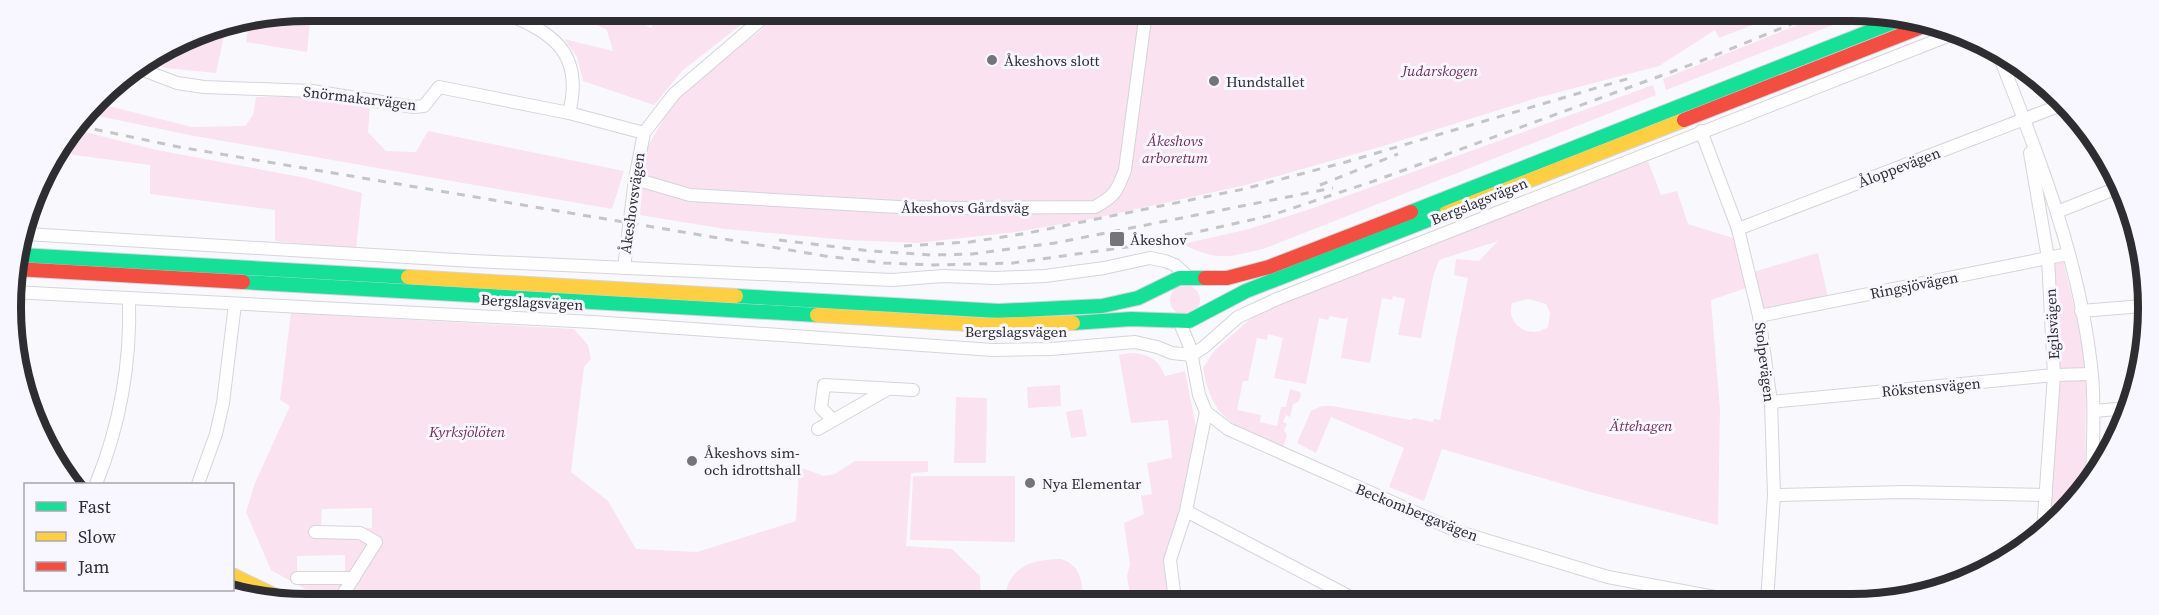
<svg xmlns="http://www.w3.org/2000/svg" width="2159" height="615" viewBox="0 0 2159 615" font-family="'Source Serif 4',serif">
  <style>
    .green { fill: #fae2f0; fill-rule: evenodd }
    .lines { fill: none; stroke-linecap: round; stroke-linejoin: round }
    .street-casing { stroke: #d5d4d9; stroke-width: 14 }
    .fast-casing { stroke: #d5d4d9; stroke-width: 16 }
    .slow-casing { stroke: #d5d4d9; stroke-width: 16 }
    .jam-casing { stroke: #d5d4d9; stroke-width: 16 }
    .street { stroke: #fefeff; stroke-width: 12 }
    .fast { stroke: #16e098; stroke-width: 14 }
    .slow { stroke: #ffcf43; stroke-width: 14 }
    .jam { stroke: #f24e42; stroke-width: 14 }
    .rail { stroke: #c5c5c6; stroke-width: 3; stroke-dasharray: 8 8; stroke-linecap: butt }
    .poi-dot { fill: #757479; stroke: #f8f7ff; stroke-width: 2 }
    .labels { text-anchor: middle; dominant-baseline: central; stroke-width: 6; stroke-linejoin: round; paint-order: stroke }
    .poi-label { font-size: 15px; fill: #2e2d32; stroke: #f8f7ff; text-anchor: start }
    .park-label { font-size: 15px; font-style: italic; fill: #712e56; stroke: #f8f7ff }
    .street-label { font-size: 15px; fill: #2e2d32; stroke: #f8f7ff }
    .rim { fill: none; stroke: #2e2d32; stroke-width: 8 }
  </style>
  <rect width="100%" height="100%" fill="#f9f9fd"/>
  <g class="green">
    <path d="M311 11 307 52 246 42 250 22Z"/>
    <path d="M568 11 620 12 651 28 660 12H757L682 71 654 105 583 81 577 57 564 39 613 51 607 30Z"/>
    <path d="M780 12 1776 16 1719 38 1715 30 1659 66 1540 97 1380 147 1246 185 1096 218 1016 232 917 243 847 240 725 229 640 215 645 151 670 108 696 80 760 31Z"/>
    <path d="M1820 16H1856L1666 90 1663 79Z"/>
    <path d="M226 27 216 73 165 68 149 61 194 33Z"/>
    <path d="M1653 85 1656 95 1263 249C1227 257 1218 262 1183 244L1249 229 1313 208Z"/>
    <path d="M311 96 370 105 368 132 386 151 416 152 428 131 624 171 612 209 189 135 89 114 97 103 192 127 245 126 253 115 256 97Z"/>
    <path d="M77 130 157 150 306 178 362 193 356 249 275 241V210L150 194V165L59 153Z"/>
    <path d="M1648 161 1661 195 1677 191 1688 224 1736 239 1746 288 1711 300 1720 409 1718 525 1590 492 1442 449 1424 501 1389 487 1404 448 1331 417 1316 453 1297 443 1311 411 1322 406H1332L1411 420 1414 418 1433 422 1434 419 1440 420 1468 278 1454 275 1456 259 1479 261 1498 241 1439 260 1433 277 1421 338 1398 335 1405 299 1393 296 1392 300 1382 298 1370 363 1341 358 1348 317 1344 319 1330 316 1328 320 1319 318 1306 384 1274 378 1283 338 1268 334 1267 340 1257 338 1248 381H1243L1237 410 1261 415 1260 422 1277 426 1281 407H1286L1290 389 1300 392 1301 396 1298 402 1293 404 1290 417 1286 415 1283 422 1287 424 1284 430 1287 436 1283 447C1237 426 1212 423 1203 368L1214 351 1257 313 1438 241ZM1528 299 1546 304 1550 313 1548 327C1544 329 1539 332 1535 332 1518 332 1507 318 1512 303Z"/>
    <path d="M1818 253 1828 297 1762 310 1753 272Z"/>
    <path d="M2063 260 2080 332 2084 363 2086 389 2085 484 2061 518 2048 527 2058 353V308L2054 262Z"/>
    <circle cx="1185" cy="300" r="15"/>
    <path d="M291 313 574 329 588 345 591 359 584 367 571 472 608 501 636 549 697 552 796 521 799 467 824 476 835 474 855 461H928V472L911 473 906 546 952 549 980 576 981 600 416 599V595L365 596V599H323L271 570 246 512 255 483 290 406 280 400ZM372 508V528L321 527 322 509ZM345 555V572L297 573V556Z"/>
    <path d="M1131 353C1148 354 1159 359 1165 376L1185 371 1197 432 1171 546 1172 601H1131L1127 576 1130 564 1124 523 1144 514 1141 496 1152 494 1147 463 1172 458 1168 420 1131 423 1119 355Z"/>
    <path d="M1060 385 1061 406 1028 408 1027 387Z"/>
    <path d="M956 397 987 398 986 463H954Z"/>
    <path d="M1082 409 1087 436 1071 438 1066 412Z"/>
    <path d="M913 476H1015V542L910 540Z"/>
    <path d="M1061 559C1081 565 1082 582 1084 600H1004C1009 566 1030 560 1061 559Z"/>
  </g>
  <g class="lines">
    <defs>
      <g id="street">
        <path d="M498 11C550 30 585 51 569 113"/>
        <path d="M1998 53C2039 156 2081 263 2092 375 2095 409 2093 442 2092 475"/>
        <path d="M138 68 177 83 204 87 312 91 414 107 424 106 439 87 569 113 644 133"/>
        <path d="M1701 131 1738 229 1759 316 1771 402 1774 495 1767 602"/>
        <path d="M2030 153 2048 258 2054 375 2043 531"/>
        <path d="M635 179 690 195 898 207 968 208 1095 207C1115 196 1117 191 1125 170L1145 19"/>
        <path d="M2057 212 2117 188"/>
        <path d="M1738 229 2061 105"/>
        <path d="M26 234 473 261 892 280 943 276 995 278 1045 276 1104 268 1150 258 1165 261 1175 265 1188 277"/>
        <path d="M624 268 635 179 644 133 674 94 770 12"/>
        <path d="M12 292 593 322 993 350 1051 349 1135 342 1157 347 1172 353 1192 355 1204 347 1238 317 1277 299 1953 34"/>
        <path d="M2081 311 2143 306"/>
        <path d="M1759 316 2068 254"/>
        <path d="M1179 321 1190 347 1199 395 1206 412 1228 429 1459 532 1608 577 1741 602"/>
        <path d="M1771 402 2054 375 2091 374"/>
        <path d="M2094 411 2128 408"/>
        <path d="M833 420 821 408 824 385 913 390"/>
        <path d="M818 429 888 389"/>
        <path d="M96 484C120 425 131 363 129 299"/>
        <path d="M198 484 216 434 223 403 235 304"/>
        <path d="M1774 495 1904 492 2046 495"/>
        <path d="M1186 511 1358 601"/>
        <path d="M315 532 360 533 376 542 340 599"/>
        <path d="M297 578H354"/>
        <path d="M1177 601 1174 592 1170 560 1186 511 1206 412"/>
      </g>
      <g id="fast">
        <path d="M1411 212 1909 16"/>
        <path d="M20 255 408 277"/>
        <path d="M243 282 817 315"/>
        <path d="M736 296 999 311 1102 306 1138 298 1179 278H1205"/>
        <path d="M1073 323 1131 319 1189 321 1246 291 1446 213"/>
      </g>
      <g id="slow">
        <path d="M1446 213 1684 120"/>
        <path d="M408 277 736 296"/>
        <path d="M817 315 986 325 1073 323"/>
        <path d="M232 575 282 599"/>
      </g>
      <g id="jam">
        <path d="M1684 120 1929 24"/>
        <path d="M16 269 243 282"/>
        <path d="M1205 278H1227L1269 267 1411 212"/>
      </g>
    </defs>
    <use href="#street" class="street-casing"/>
    <use href="#fast" class="fast-casing"/>
    <use href="#slow" class="slow-casing"/>
    <use href="#jam" class="jam-casing"/>
    <use href="#street" class="street"/>
    <use href="#fast" class="fast"/>
    <use href="#slow" class="slow"/>
    <use href="#jam" class="jam"/>
    <g class="rail">
      <path d="M79 126 179 147 825 256 884 263 933 265 1013 263 1134 246 1269 216 1377 180 1701 61 1811 16"/>
      <path d="M1320 185 1398 154"/>
      <path d="M779 240 870 251 932 255 972 254 1055 243 1333 188"/>
      <path d="M904 246 970 242 1028 233 1244 189 1346 162 1630 78"/>
    </g>
  </g>
  <g class="poi-dot">
    <circle cx="992" cy="60" r="6"/>
    <circle cx="1214" cy="81" r="6"/>
    <rect x="1109" y="231" width="16" height="16" rx="3"/>
    <circle cx="692" cy="461" r="6"/>
    <circle cx="1030" cy="483" r="6"/>
  </g>
  <g class="labels">
    <g class="poi-label">
      <text x="1004" y="60">Åkeshovs slott</text>
      <text x="1226" y="81">Hundstallet</text>
      <text x="1130" y="239">Åkeshov</text>
      <text x="704" y="452">Åkeshovs sim-<tspan x="704" dy="17">och idrottshall</tspan></text>
      <text x="1042" y="483">Nya Elementar</text>
    </g>
    <g class="park-label">
      <text x="1440" y="70">Judarskogen</text>
      <text x="1175" y="140">Åkeshovs<tspan x="1175" dy="17">arboretum</tspan></text>
      <text x="1641" y="425">Ättehagen</text>
      <text x="467" y="431">Kyrksjölöten</text>
    </g>
    <g class="street-label">
      <text transform="translate(360 98) rotate(7)">Snörmakarvägen</text>
      <text transform="translate(1899 167) rotate(-21)">Åloppevägen</text>
      <text transform="translate(1479 201) rotate(-22)">Bergslagsvägen</text>
      <text transform="translate(632 203) rotate(-82)">Åkeshovsvägen</text>
      <text x="965" y="207">Åkeshovs Gårdsväg</text>
      <text transform="translate(1914 285) rotate(-11)">Ringsjövägen</text>
      <text transform="translate(532 302) rotate(3)">Bergslagsvägen</text>
      <text transform="translate(2052 324) rotate(-93)">Egilsvägen</text>
      <text x="1016" y="331">Bergslagsvägen</text>
      <text transform="translate(1765 362) rotate(83)">Stolpevägen</text>
      <text transform="translate(1931 387) rotate(-5)">Rökstensvägen</text>
      <text transform="translate(1417 512) rotate(22)">Beckombergavägen</text>
    </g>
  </g>
  <path d="M0 0H2159V615H0ZM307 21H1852A286 286 0 0 1 2138 307V308A286 286 0 0 1 1852 594H307A286 286 0 0 1 21 308V307A286 286 0 0 1 307 21Z" fill="#f8f7ff" fill-rule="evenodd"/>
  <path class="rim" d="M307 21H1852A286 286 0 0 1 2138 307V308A286 286 0 0 1 1852 594H307A286 286 0 0 1 21 308V307A286 286 0 0 1 307 21Z"/>
  <rect x="24" y="483" width="210" height="108" fill="#f8f7ff" stroke="#a7a6ad" stroke-width="1.5"/>
  <rect x="36" y="502" width="30" height="9" fill="#16e098" stroke="#a7a6ad" stroke-width="1.5"/>
  <text x="78" y="513" font-size="18" fill="#2e2d32">Fast</text>
  <rect x="36" y="532" width="30" height="9" fill="#ffcf43" stroke="#a7a6ad" stroke-width="1.5"/>
  <text x="78" y="543" font-size="18" fill="#2e2d32">Slow</text>
  <rect x="36" y="562" width="30" height="9" fill="#f24e42" stroke="#a7a6ad" stroke-width="1.5"/>
  <text x="78" y="573" font-size="18" fill="#2e2d32">Jam</text>
</svg>
